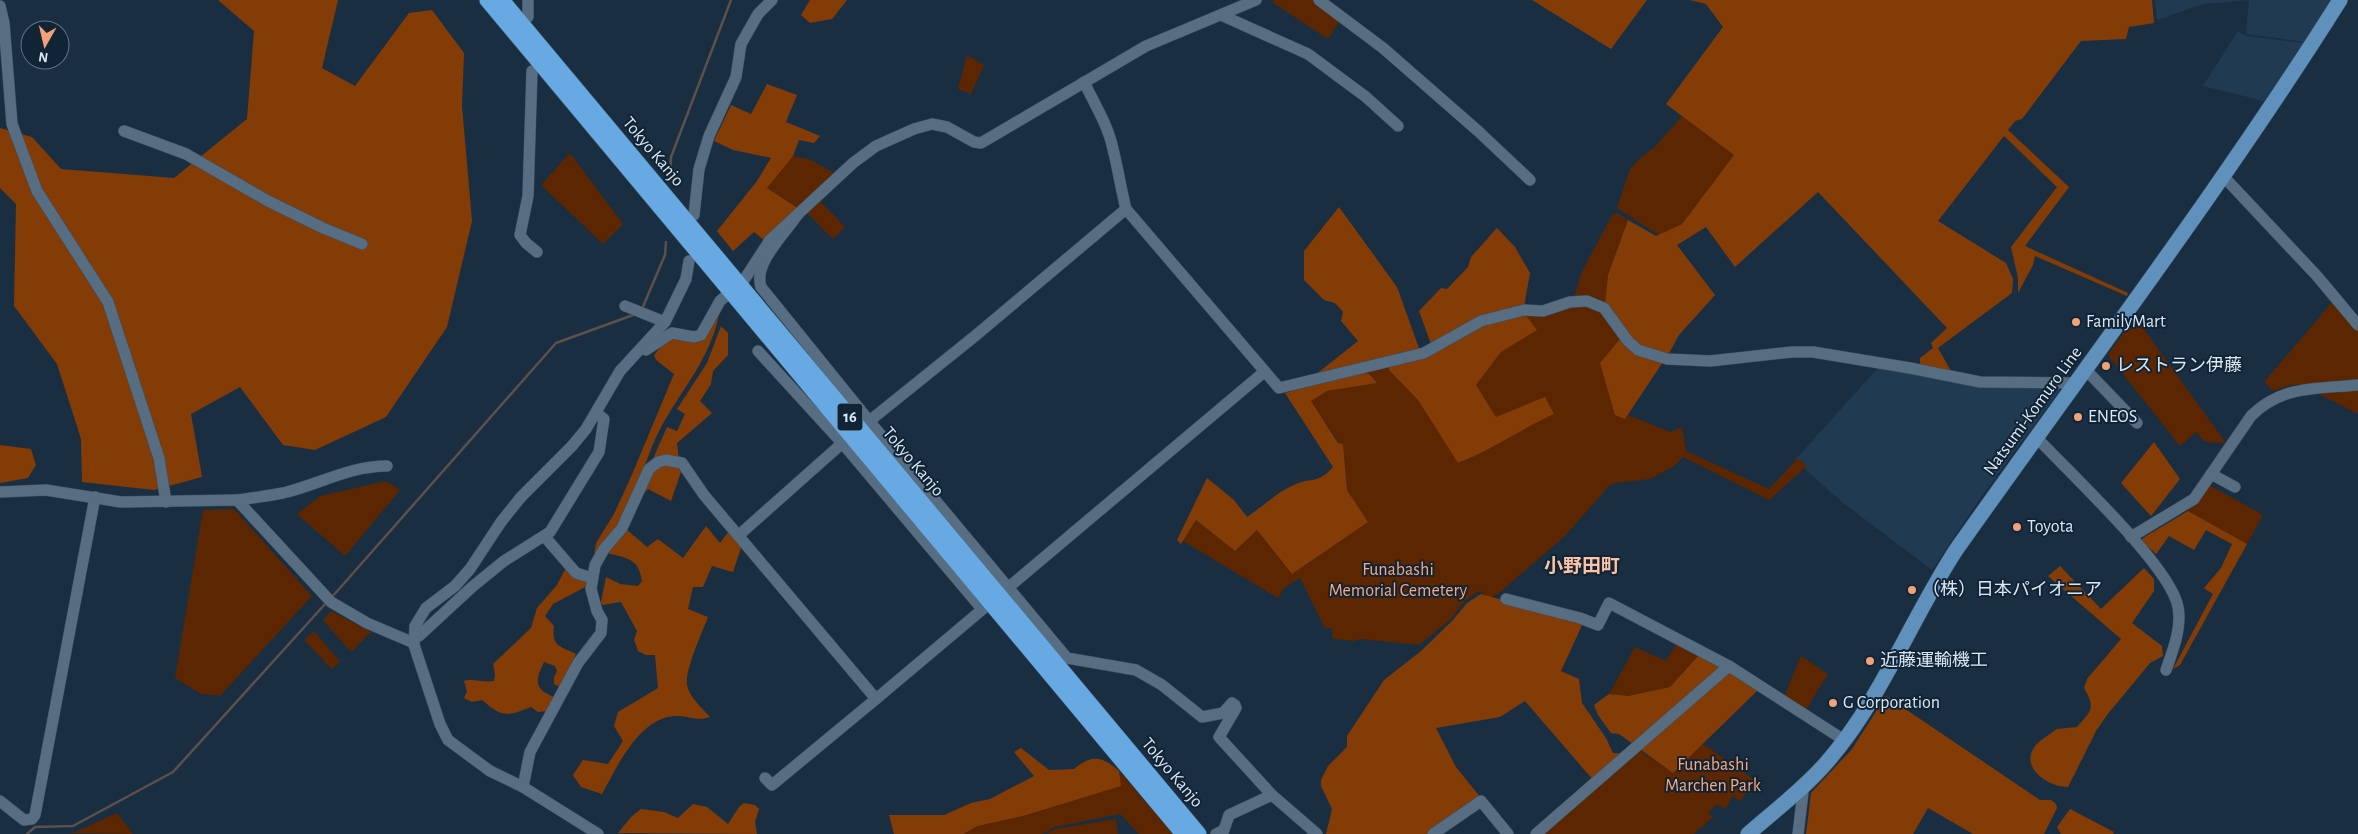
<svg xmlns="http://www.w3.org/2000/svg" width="2358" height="834" viewBox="0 0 2358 834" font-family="'Alegreya Sans','Noto Sans JP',sans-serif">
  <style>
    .built { fill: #203b51 }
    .green { fill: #5b2600 }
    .forest { fill: #843c07 }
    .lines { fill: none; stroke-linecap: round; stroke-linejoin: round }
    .stream { stroke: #5d504b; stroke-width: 2.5 }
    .minor-casing { stroke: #3b4d5c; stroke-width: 12 }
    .major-casing { stroke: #3b4d5c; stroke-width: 16 }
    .highway-casing { stroke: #3b4d5c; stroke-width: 16 }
    .minor { stroke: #566d82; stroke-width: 11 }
    .major { stroke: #6091bc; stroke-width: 15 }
    .highway { stroke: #67a9e3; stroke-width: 15 }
    .poi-dot { fill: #f0a278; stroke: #102436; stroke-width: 2 }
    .labels { text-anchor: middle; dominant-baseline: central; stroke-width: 4; stroke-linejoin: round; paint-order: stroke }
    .shield { fill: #102436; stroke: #9eadbb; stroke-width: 1 }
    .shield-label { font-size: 16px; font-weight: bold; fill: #dbe8f4 }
    .street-label { font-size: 18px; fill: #dbe8f4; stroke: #102436 }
    .poi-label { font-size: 18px; fill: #dbe8f4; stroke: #102436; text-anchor: start }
    .park-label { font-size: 18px; fill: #fba87a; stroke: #102436 }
    .neighbourhood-label { font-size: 19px; font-weight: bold; fill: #fec3a4; stroke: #102436 }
  </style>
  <rect width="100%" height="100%" fill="#1a2e41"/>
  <g class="built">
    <path d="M2155 0H2332L2304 42 2246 34 2249 0 2203 4 2157 20Z"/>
    <path d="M2238 31 2246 36 2304 43 2264 101 2203 86Z"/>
    <path d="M1878 368 2060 386V390L1979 500 1932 570 1842 502 1795 460Z"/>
  </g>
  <g class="green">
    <path d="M1275 0H1314L1340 20 1328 39 1272 2Z"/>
    <path d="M967 55 984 65 971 94 958 89Z"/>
    <path d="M1682 116 1734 155 1682 224 1659 235 1617 208 1630 169 1640 158 1654 148Z"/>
    <path d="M570 153 623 224 603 244 541 185Z"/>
    <path d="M793 156 809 159 834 173 799 209 767 188Z"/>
    <path d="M819 200 845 227 833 239 806 212Z"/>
    <path d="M1617 213 1628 220 1608 275 1605 305 1574 298 1582 271 1613 214Z"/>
    <path d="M2333 301 2358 331V379L2292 385 2273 391 2264 382Z"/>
    <path d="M1586 304 1598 307 1621 338 1625 419 1628 415 1671 432 1682 427 1686 451 1769 489 1798 458 1807 466 1769 500 1683 457 1673 467 1650 479 1615 483 1609 486 1565 536 1499 593 1491 598 1479 591 1464 601 1450 620 1419 645 1360 639 1355 641 1333 639 1332 628H1325L1300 578 1284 588 1278 598 1183 541 1196 520 1235 551 1257 530 1292 574 1367 522 1347 490 1343 444 1339 443 1311 401 1327 391 1377 383 1360 372 1390 365 1389 370 1418 400 1459 463C1492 450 1521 429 1553 414L1544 398 1496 417 1476 385 1501 352 1536 330 1524 313Z"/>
    <path d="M2135 317 2226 443 2205 442 2196 432 2180 446 2108 355Z"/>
    <path d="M2358 389V414L2317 393Z"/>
    <path d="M386 481 400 490 345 556 297 514 320 496Z"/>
    <path d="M2209 485 2263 515 2247 544 2188 511Z"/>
    <path d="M234 509 312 596 220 696 201 694 175 678 203 510Z"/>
    <path d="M331 611 371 632 351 652 323 620Z"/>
    <path d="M314 631 340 662 332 669 304 640Z"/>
    <path d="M1678 641 1700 654 1670 687 1628 696 1609 694 1635 647 1666 661Z"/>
    <path d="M1801 656 1828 674 1805 711 1784 697Z"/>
    <path d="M1703 744 1756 781 1740 801 1733 796 1725 809 1717 804 1708 813 1713 817 1694 834H1541L1639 750 1673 773Z"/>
    <path d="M1119 771 1173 834H1139L1120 814 1055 827 1042 834H963L978 826 1023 816 1120 786Z"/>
    <path d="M117 813 133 834 69 833 75 832Z"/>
    <path d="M1116 819 1118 834H1047L1055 829Z"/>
  </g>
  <g class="forest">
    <path d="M218 0H338L322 68 355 86 409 13 432 10 464 53 462 106 472 221 447 327 386 417 315 450 283 445 240 387 191 414 202 477 154 490 82 482 81 439 57 364 14 306 16 204 0 188V128L32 137 61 169 174 178 247 119 254 31Z"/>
    <path d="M810 0H847L832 19 810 23 801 15Z"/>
    <path d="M1532 0H1647L1611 49Z"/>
    <path d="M1690 0H2152L2154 23 2129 27 2126 39 2081 41 2022 119 2015 121 2008 130 2069 187 2025 246 2128 293 2127 296 2035 256 2033 265 2018 293V278L2011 247 2057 187 2004 136 1938 221 2006 263 2013 279 2012 293 1938 348 1951 371 1920 365V358L1933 348 1931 343 1947 328 1818 192 1735 267 1706 227 1677 245 1715 295 1679 335 1667 357 1639 348 1605 305 1608 275 1628 220 1656 236 1682 224 1734 155 1666 104 1723 27 1706 4Z"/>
    <path d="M767 84 797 95 786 122 820 136 814 143 799 140 793 156 767 188 799 209 765 241 754 232 733 251 717 231 757 181 771 158 733 150 714 141 731 105 751 114Z"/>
    <path d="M1339 207 1397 287 1420 351 1310 379 1358 341 1341 321 1343 312 1335 303 1324 300 1304 280V251Z"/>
    <path d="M1497 228 1515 247 1530 273 1524 307 1432 347 1419 311 1441 288 1447 289 1468 267 1471 257Z"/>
    <path d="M1524 313 1537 330 1501 352 1476 385 1496 417 1545 397 1554 414C1521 429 1492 450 1458 463L1418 400 1389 370 1390 365 1482 324Z"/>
    <path d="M719 314C710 360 682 388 660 429 644 460 637 497 619 528 612 539 602 550 593 561L596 543 614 514 631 477 674 374 656 360 654 355 669 337 693 339Z"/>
    <path d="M721 326 728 333V355L713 371 711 384 700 401 712 413 677 443 679 460 652 461 667 427 677 431 685 414 677 409 707 363Z"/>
    <path d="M1621 338 1663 362 1625 419 1615 415 1600 363Z"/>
    <path d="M1360 372 1369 374 1377 383 1327 391 1311 401 1338 443 1343 444 1347 490 1368 522 1292 574 1257 530 1235 551 1196 520 1181 544 1177 540 1207 478 1234 500 1247 517C1263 506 1277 492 1296 484 1313 477 1318 484 1333 467L1285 393Z"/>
    <path d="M2154 442 2180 479 2151 516 2121 483Z"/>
    <path d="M0 445 31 449 36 465 28 478 0 483Z"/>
    <path d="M658 465 678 466 681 472 671 501 648 489 644 493 645 482Z"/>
    <path d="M2188 511 2247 544 2180 665 2173 669 2213 594 2204 588 2221 568 2232 544 2206 530 2194 550 2169 536 2156 554 2142 541 2143 538Z"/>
    <path d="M706 526 720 543 729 531 742 545 733 572 712 566 703 587H693L688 609 708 617C702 633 685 669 687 685 689 697 703 709 710 717 694 722 690 715 676 716 639 717 617 767 602 794L581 787 573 775 583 760 608 764 623 741 614 726 618 712 658 688 655 655H646L638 651 634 640 637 631 621 602 602 605 601 602 606 577 620 584 638 586 642 581C639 558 626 558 607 553L626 529 647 547 658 539 683 558Z"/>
    <path d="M2060 566 2101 609 2144 568 2154 579V591L2132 623 2162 646 2163 656 2150 663 2107 715 2096 731 2068 787C2041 786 2013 759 2044 738 2048 736 2053 731 2057 729 2063 728 2070 728 2077 727 2091 711 2096 709 2084 688L2087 679 2121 639 2048 576Z"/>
    <path d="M566 568 585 579 587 586 553 604 545 616 554 626C551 647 561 646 576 654L560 687 554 684V677L557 671 555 666 544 662C535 681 534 689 554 697L547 711 538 712 531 707C506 717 502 717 482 700L472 702 464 698 467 691 464 681C471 678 483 683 494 681L495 674 493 664 531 628 537 608 557 585Z"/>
    <path d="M1481 594 1583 623 1561 671 1579 679 1582 703 1606 738 1613 753 1627 754 1594 781 1525 701 1500 717 1436 728 1456 767 1481 798 1434 831 1426 834H1326L1332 809 1321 786V780L1328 766 1347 747V736L1384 680 1421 651 1452 621 1467 603Z"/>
    <path d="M1700 654 1759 689 1673 773 1619 734 1611 733 1598 715 1594 705 1609 694 1628 696 1670 687Z"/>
    <path d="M1886 696 2040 800H2051L2056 804 2057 808 2044 834H1973L1928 808 1913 834H1806L1811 793 1852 749Z"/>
    <path d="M1021 748 1049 770 1074 769C1092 754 1102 756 1119 771L1121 786 1023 816 978 826 963 834H894L889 815H944L971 803 990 799 1034 776 1014 752Z"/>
    <path d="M744 803 755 805 759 809 755 822 757 834 618 833 631 817 641 809 664 812 678 818 693 804 707 807 728 824 739 807Z"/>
    <path d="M2070 809 2114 832 2113 834H2061L2057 827Z"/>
  </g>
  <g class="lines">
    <g class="stream">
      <path d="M670 179 671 157 731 0"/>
      <path d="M642 309 665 255 666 242"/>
      <path d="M332 597 556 343 636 314"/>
      <path d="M27 834 35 827 73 826 173 772 326 603"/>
    </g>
    <defs>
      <g id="minor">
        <path d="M528 0V17"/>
        <path d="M1319 0 1383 48 1478 131 1530 180"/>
        <path d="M0 6 4 23 12 124 37 191 108 302 159 458 166 502"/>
        <path d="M1221 15 1308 54 1366 97 1398 126"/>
        <path d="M532 71 528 196 520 235 526 243 537 252"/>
        <path d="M1084 82C1094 103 1108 125 1113 149 1118 169 1121 189 1126 209L1279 388 1424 353 1481 321 1524 310 1543 311 1570 302 1587 301 1604 308 1628 341 1638 350 1667 359 1710 361 1792 352H1813L1910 368 1980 382 2077 383"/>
        <path d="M124 131 186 154 268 201 323 228 362 244"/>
        <path d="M2224 177 2317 276 2358 325"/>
        <path d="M798 214C785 234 753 263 761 287L870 422 1067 658 1136 670 1162 685 1202 717 1223 713 1232 703 1235 705 1236 708 1219 737 1272 795 1317 834"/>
        <path d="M694 215 699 169 709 136 736 77 741 44 758 14 772 0"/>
        <path d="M625 306 665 322"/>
        <path d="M646 350 672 333 694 337 701 335 720 301 744 280 770 240 853 163 876 146 914 129 932 124 947 127 974 142 981 143 1146 46 1256 0"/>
        <path d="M758 351 843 444 982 609"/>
        <path d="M2086 370 2137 423"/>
        <path d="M2037 438C2069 472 2171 567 2178 607 2182 628 2173 650 2166 670"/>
        <path d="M2211 474 2235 487"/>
        <path d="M0 492 46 490 121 502 237 500 331 602 367 623 414 643"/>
        <path d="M237 500C252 498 268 496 283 493 318 485 349 466 387 466"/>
        <path d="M739 535 847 439 975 336 1126 209"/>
        <path d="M545 537 576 573 592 578"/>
        <path d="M2131 537 2194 499 2251 416C2282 385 2317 389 2358 385"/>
        <path d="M1506 599 1580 618 1598 625 1609 603 1729 666 1844 740"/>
        <path d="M419 636 472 587 504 561 550 532 599 452 604 419 596 413"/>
        <path d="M765 778 772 785 876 699 1264 372"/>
        <path d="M523 787 530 752 578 663 601 633 602 620 597 611 591 589 595 565 604 549 622 528 649 469 658 462 666 460 682 463 704 495 876 699"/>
        <path d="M0 801 24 820 32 819 35 815 95 497"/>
        <path d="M598 834 523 787 490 771 448 740 440 724 414 645 415 626 426 608 455 586 470 569 501 522 521 497 572 446 586 429 620 371 665 322 686 279 689 261"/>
        <path d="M1216 834 1224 830 1229 815 1272 795"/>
        <path d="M1433 834 1481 801 1508 834"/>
        <path d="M1536 834 1729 666"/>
        <path d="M1798 834 1804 784"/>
      </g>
      <path id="major" d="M1748 834C1774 811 1804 789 1827 762 1881 700 1911 619 1956 550 2085 367 2221 189 2340 0"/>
      <g id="highway">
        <path d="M487 0 1183 834"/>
        <path d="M502 0 1199 834"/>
      </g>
    </defs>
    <use href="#minor" class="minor-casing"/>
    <use href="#major" class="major-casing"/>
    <use href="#highway" class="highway-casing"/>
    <use href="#minor" class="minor"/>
    <use href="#major" class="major"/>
    <use href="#highway" class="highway"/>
  </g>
  <g class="poi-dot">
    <circle cx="2076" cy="322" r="5"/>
    <circle cx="2106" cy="366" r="5"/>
    <circle cx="2078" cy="417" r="5"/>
    <circle cx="2017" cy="527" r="5"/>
    <circle cx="1912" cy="590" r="5"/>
    <circle cx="1870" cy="661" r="5"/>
    <circle cx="1833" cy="703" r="5"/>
  </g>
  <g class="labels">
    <rect class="shield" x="837.5" y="403.5" width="25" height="27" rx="4"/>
    <g class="shield-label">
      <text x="850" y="417">16</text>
    </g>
    <g class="street-label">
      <text transform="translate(653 152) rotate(50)">Tokyo Kanjo</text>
      <text transform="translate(2033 411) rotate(-54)">Natsumi-Komuro Line</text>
      <text transform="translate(913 462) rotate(50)">Tokyo Kanjo</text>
      <text transform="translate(1172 773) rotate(50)">Tokyo Kanjo</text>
    </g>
    <g class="poi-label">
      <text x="2086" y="322">FamilyMart</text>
      <text x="2116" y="366">レストラン伊藤</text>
      <text x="2088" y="417">ENEOS</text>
      <text x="2027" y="527">Toyota</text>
      <text x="1922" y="590">（株）日本パイオニア</text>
      <text x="1880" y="661">近藤運輸機工</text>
      <text x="1843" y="703">G Corporation</text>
    </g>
    <g class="park-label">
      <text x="1398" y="570">Funabashi<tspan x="1398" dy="21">Memorial Cemetery</tspan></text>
      <text x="1713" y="765">Funabashi<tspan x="1713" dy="21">Marchen Park</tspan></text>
    </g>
    <g class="neighbourhood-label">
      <text x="1582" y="566">小野田町</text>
    </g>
  </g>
  <g transform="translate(45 45) rotate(188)"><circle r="24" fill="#102436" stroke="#617282"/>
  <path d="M0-4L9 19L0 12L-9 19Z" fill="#f0a278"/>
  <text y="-8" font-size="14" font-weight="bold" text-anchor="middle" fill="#dbe8f4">N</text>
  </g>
</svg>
